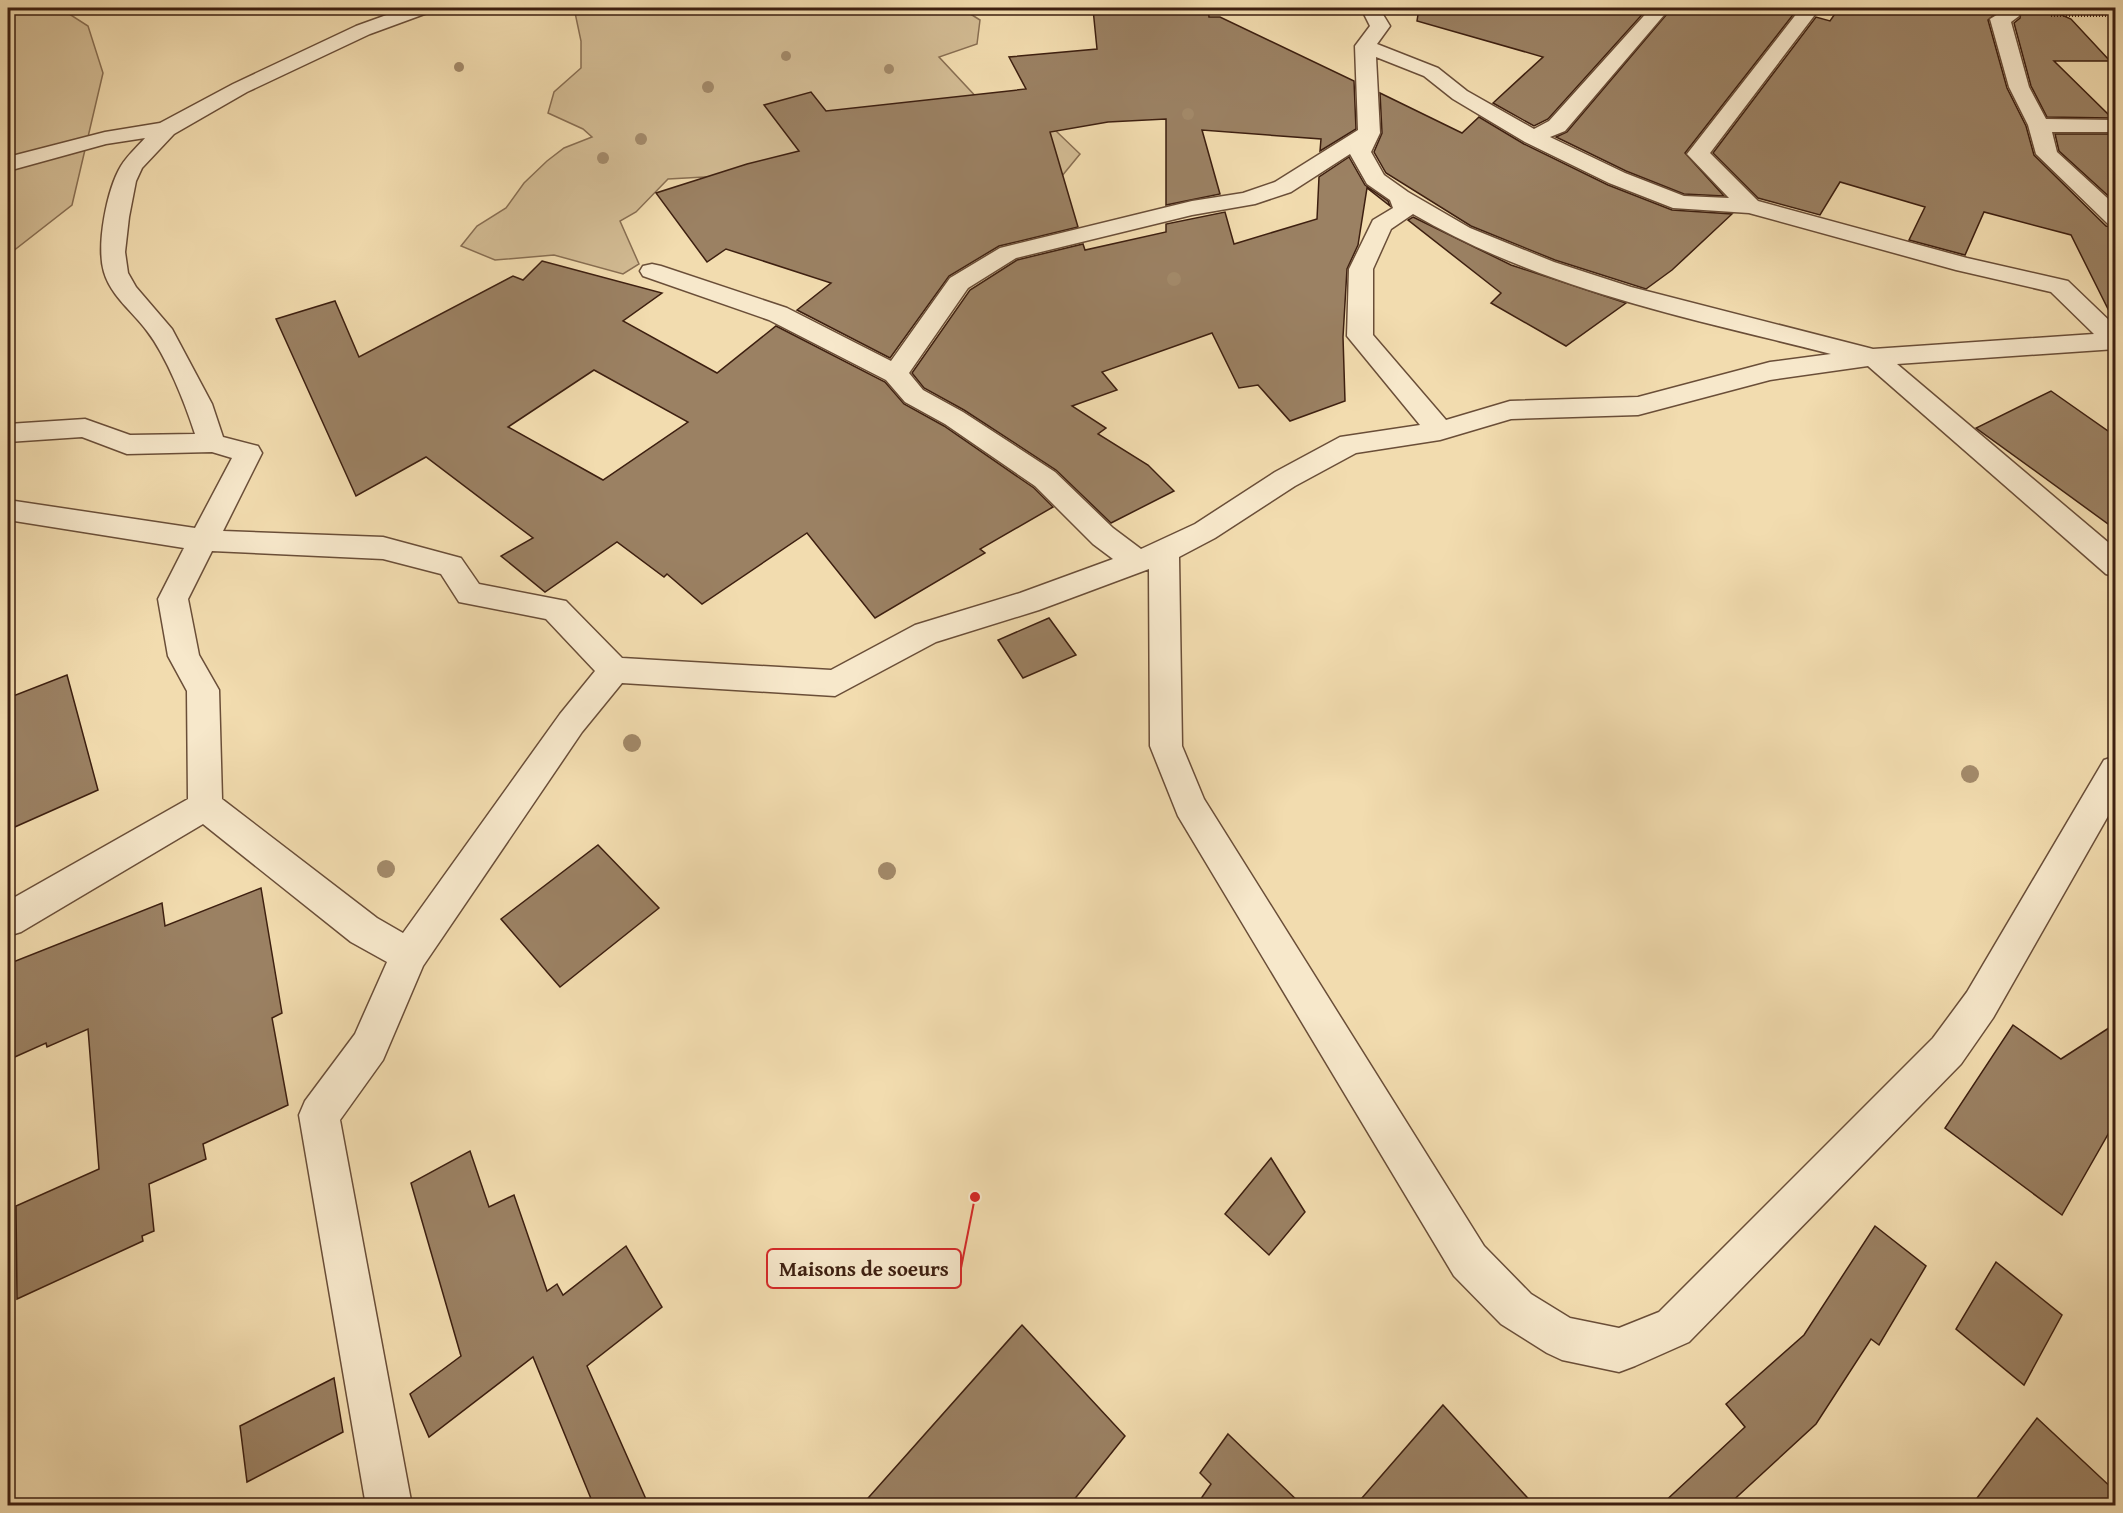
<svg xmlns="http://www.w3.org/2000/svg" width="2123" height="1513" viewBox="0 0 2123 1513" font-family="'Gentium Book Plus',serif">
  <style>
    .green { fill: #d3bc94; stroke: #886e52; stroke-width: 1.5 }
    .building { fill: #9b8163; stroke: #3d1f10; stroke-width: 1.5; fill-rule: evenodd }
    .lines { fill: none; stroke-linecap: round; stroke-linejoin: round }
    .minor-casing { stroke: #6a4e38; stroke-width: 3 }
    .path { stroke: #3d1f10; stroke-width: 2; stroke-dasharray: 1 2; stroke-linecap: butt }
    .minor { fill: #f7e8cb; fill-rule: evenodd }
    .tree { fill: #a38a6a }
    .leader { fill: none; stroke: #d62828; stroke-width: 2 }
    .callout-dot { fill: #d62828; stroke: #f7e8cb; stroke-width: 2 }
    .callout { fill: #f7e8cb; stroke: #d62828; stroke-width: 2 }
    .callout-label { font-size: 21px; text-anchor: middle; font-weight: bold; fill: #3d1f10 }
  </style>
  <rect width="100%" height="100%" fill="#f2dcaf"/>
  <filter id="stains"><feTurbulence type="fractalNoise" baseFrequency=".00333" numOctaves="4"/><feColorMatrix values="0 0 0 0 .2 0 0 0 0 .09 0 0 0 0 .02 0 0 0 .5 -.17"/></filter>
  <radialGradient id="worn" r=".72"><stop offset=".6" stop-color="#630" stop-opacity="0"/><stop offset="1" stop-color="#630" stop-opacity=".3"/></radialGradient>
  <g class="green">
    <path d="M8 8H60L88 26 103 73 72 205 8 255Z"/>
    <path d="M574 8H961L980 20 977 44 939 57 981 102 1033 109 1080 154 1048 193 723 176 668 179 636 212 620 221 639 264 623 274 554 255 495 260 461 246 477 226 506 208 524 183 547 161 564 148 592 137 583 129 548 113 554 92 581 68V41Z"/>
  </g>
  <g class="building">
    <path d="M1208 8 1209 17H1220L1354 81 1356 129 1320 151 1321 139 1202 130 1220 194 1166 205V119L1108 122 1050 132 1078 227 999 246 949 276 890 358 797 310 831 283 726 249 707 262 656 193 747 164 799 151 764 105 811 92 826 111 1026 89 1009 57 1097 49 1093 9Z"/>
    <path d="M1419 8H1648L1548 119 1534 126 1493 103 1543 57 1417 21Z"/>
    <path d="M1672 8H1784L1796 11 1685 153 1724 196 1684 194 1626 171 1556 137 1567 132Z"/>
    <path d="M1839 8H1999L1998 12 1988 20 2007 88 2026 126 2034 155 2106 226 2115 228V323L2071 235 1984 212 1965 255 1909 240 1925 207 1840 182 1820 215 1758 198 1713 153 1816 17 1830 21Z"/>
    <path d="M2022 8H2046L2071 19 2110 61H2054L2112 118 2047 117 2031 86 2014 23 2020 18Z"/>
    <path d="M1380 93 1462 133 1479 117 1524 144 1608 185 1672 210 1732 214 1672 270 1646 289 1555 260 1471 226 1386 173 1374 152 1382 133Z"/>
    <path d="M2055 134H2115V202L2059 151Z"/>
    <path d="M1349 157 1365 185 1388 201 1390 206 1367 188 1358 245 1347 269 1343 337 1345 401 1290 421 1258 385 1239 388 1212 333 1102 372 1117 390 1072 406 1106 428 1098 434 1148 465 1174 491 1111 523 1056 470 964 410 924 388 912 373 970 290 1017 260 1083 244 1085 250 1166 232V224L1225 212 1234 244 1317 219 1319 177Z"/>
    <path d="M1413 217 1511 265 1626 303 1566 346 1491 303 1501 293 1408 220Z"/>
    <path d="M542 261 662 293 623 321 717 373 776 326 885 382 904 404 944 426 1034 488 1053 507 980 549 985 553 875 618 807 533 702 604 667 574 664 577 617 542 545 592 501 556 533 538 426 457 356 496 276 319 335 301 359 357 513 276 523 280ZM594 370 688 422 603 480 508 427Z"/>
    <path d="M2051 391 2115 436V529L1976 428Z"/>
    <path d="M1049 618 1076 655 1023 678 998 640Z"/>
    <path d="M67 675 98 790 8 830V698Z"/>
    <path d="M598 845 659 908 560 987 501 919Z"/>
    <path d="M261 888 282 1013 272 1018 288 1105 203 1144 206 1159 149 1184 154 1231 142 1236 143 1241 17 1299 16 1206 99 1169 88 1029 47 1047 46 1043 8 1060V964L162 903 165 926Z"/>
    <path d="M2115 1024V1122L2062 1215 1945 1128 2013 1025 2061 1059Z"/>
    <path d="M470 1151 489 1207 514 1195 547 1291 557 1284 563 1295 626 1246 662 1307 587 1366 649 1506H594L533 1357 429 1437 410 1394 461 1356 411 1183Z"/>
    <path d="M1271 1158 1305 1212 1269 1255 1225 1214Z"/>
    <path d="M1875 1226 1926 1266 1879 1345 1871 1339 1816 1424 1727 1506H1660L1745 1427 1726 1404 1804 1335Z"/>
    <path d="M1996 1262 2062 1315 2024 1385 1956 1329Z"/>
    <path d="M1022 1325 1125 1436 1069 1506H861Z"/>
    <path d="M334 1378 343 1432 247 1482 240 1426Z"/>
    <path d="M1443 1405 1535 1506H1355Z"/>
    <path d="M2037 1418 2115 1491V1506H1971Z"/>
    <path d="M1228 1434 1303 1506H1196L1211 1484 1200 1473Z"/>
  </g>
  <g class="lines">
    <defs>
      <g id="minor">
        <path d="M406 8H433L430 12 370 34 247 92 174 134 142 168 136 181 129 217 125 252 128 273 136 287 172 329 212 404 223 437 258 446 262 453 223 531 383 537 461 558 479 584 566 601 622 658 831 670 915 625 1020 593 1113 559 1093 544 1035 486 945 424 905 402 886 380 769 320 643 276 640 271 643 266 652 264 661 266 787 308 891 361 950 278 1000 248 1192 201 1243 193 1275 182 1358 130 1355 46 1370 26 1361 8H1379L1390 26 1377 44 1438 68 1467 91 1534 129 1549 121 1651 8H1670L1565 131 1550 137 1625 173 1684 196 1729 198 1687 154 1801 8H1820L1710 153 1758 201 1967 258 2068 281 2116 327V349L1897 364 2116 549V577L2106 574 1868 366 1770 380 1638 415 1511 419 1440 440 1356 453 1295 486 1215 538 1179 557 1182 746 1204 799 1484 1246 1531 1294 1570 1318 1619 1328 1659 1312 1933 1038 1967 992 2104 760 2116 756V802L1993 1018 1961 1064 1689 1342 1635 1366 1619 1372 1562 1360 1547 1353 1501 1324 1454 1276 1178 816 1150 746 1149 569 1039 610 936 642 835 696 622 683 582 732 423 966 383 1060 340 1120 412 1506H366L299 1115 305 1101 355 1034 387 962 351 942 203 824 21 932 8 936V901L188 799 187 691 168 656 158 599 184 548 8 520V500L195 528 232 458 212 452 127 454 82 437 8 442V424L85 419 130 435 195 434C185 403 167 357 147 331 133 312 111 296 104 272 96 246 107 189 121 166 127 156 137 147 145 138L106 144 8 171V157L105 132 160 123 233 84 356 26ZM1376 57 1424 76 1453 99 1525 142 1609 183 1673 208 1749 213 1956 270 2051 292 2094 334 1873 349 1631 287 1554 262 1470 228 1408 192 1384 175 1371 152 1380 133ZM1350 154 1367 184 1390 200 1393 208 1373 220 1349 269 1347 336 1420 425 1340 437 1275 472 1195 524 1141 549 1113 528 1055 472 963 412 923 390 909 373 968 288 1016 258 1192 215 1255 204 1291 192ZM1413 214C1541 289 1689 318 1831 354L1770 362 1638 397 1510 401 1446 420 1373 335V269L1391 229ZM212 551 383 559 441 574 459 602 546 619 595 671 560 714 403 933 377 918 222 799 219 690 199 655 188 599Z"/>
        <path d="M2001 8H2020L2019 16 2011 22 2029 87 2046 119 2116 120V132H2052L2057 152 2116 206V226L2108 224 2036 154 2028 125 2009 87 1990 19 2000 13Z"/>
      </g>
    </defs>
    <use href="#minor" class="minor-casing"/>
    <path class="path" d="M2051 16H2116"/>
    <use href="#minor" class="minor"/>
  </g>
  <g class="tree">
    <circle cx="786" cy="56" r="5"/>
    <circle cx="459" cy="67" r="5"/>
    <circle cx="889" cy="69" r="5"/>
    <circle cx="708" cy="87" r="6"/>
    <circle cx="1188" cy="114" r="6"/>
    <circle cx="641" cy="139" r="6"/>
    <circle cx="603" cy="158" r="6"/>
    <circle cx="1174" cy="279" r="7"/>
    <circle cx="632" cy="743" r="9"/>
    <circle cx="1970" cy="774" r="9"/>
    <circle cx="386" cy="869" r="9"/>
    <circle cx="887" cy="871" r="9"/>
  </g>
  <path class="leader" d="M975 1197L961 1268"/>
  <circle class="callout-dot" cx="975" cy="1197" r="6"/>
  <rect class="callout" x="767" y="1249" width="194" height="39" rx="6"/>
  <g class="callout-label">
    <text x="864" y="1276">Maisons de soeurs</text>
  </g>
  <rect width="2123" height="1513" fill="none" stroke="#f2dcaf" stroke-width="30"/>
  <rect x="9" y="9" width="2105" height="1495" fill="none" stroke="#3d1f10" stroke-width="3"/>
  <rect x="15" y="15" width="2093" height="1483" fill="none" stroke="#3d1f10" stroke-width="1.5"/>
  <rect width="100%" height="100%" filter="url(#stains)"/>
  <rect width="100%" height="100%" fill="url(#worn)"/>
</svg>
